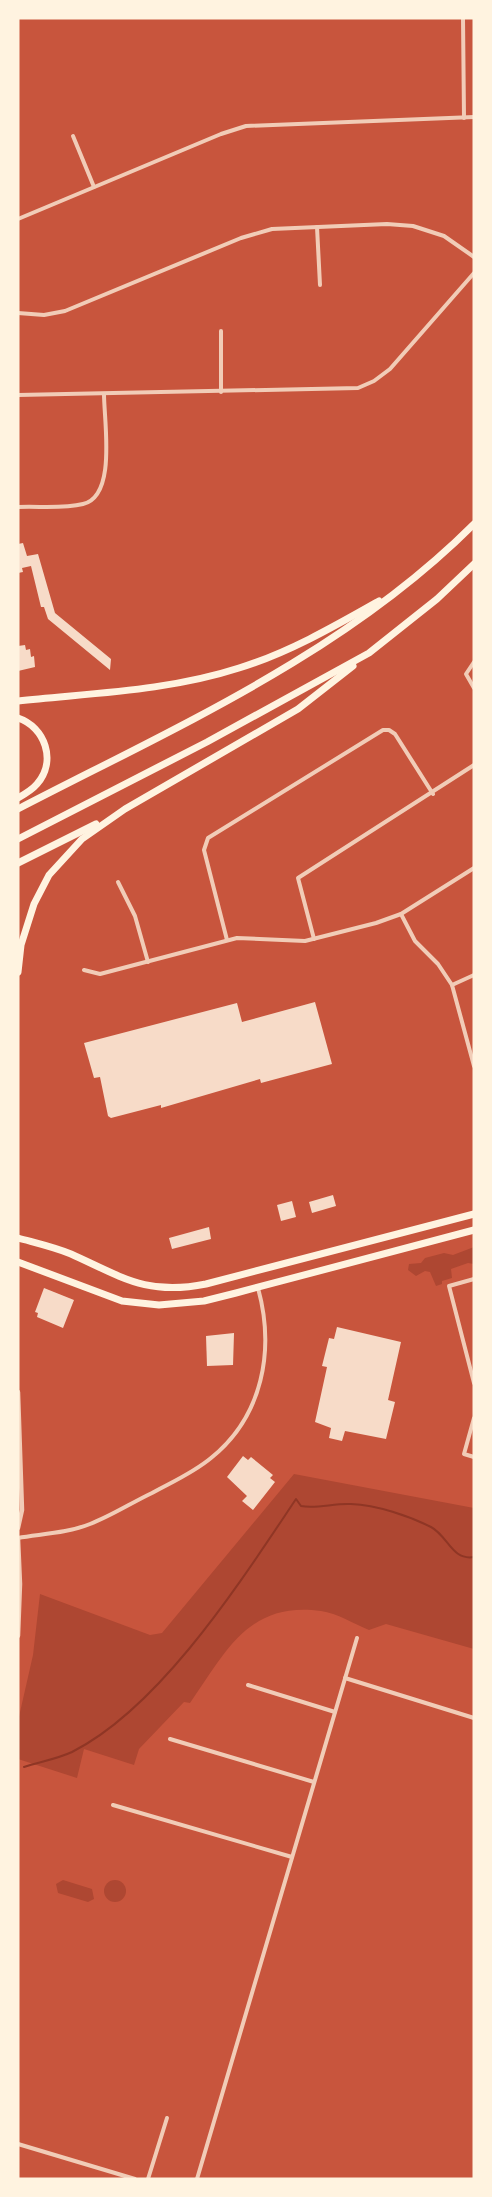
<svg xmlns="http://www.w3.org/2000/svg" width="492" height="2197" viewBox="0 0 492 2197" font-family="'IBM Plex Serif',serif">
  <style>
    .green { fill: #ae4732 }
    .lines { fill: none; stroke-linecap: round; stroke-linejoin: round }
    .stream { stroke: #8f3625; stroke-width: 2 }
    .building { fill: #f7dbc8 }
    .minor { stroke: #f1ccb7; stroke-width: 4 }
    .tertiary { stroke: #f1ccb7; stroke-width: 4.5 }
    .trunk { stroke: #fff3e0; stroke-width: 7 }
    .motorway { stroke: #fff3e0; stroke-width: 7 }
  </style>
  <rect width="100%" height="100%" fill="#c8553d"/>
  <g class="green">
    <path d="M474 1247V1264L468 1263 451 1269 452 1278 442 1281V1284L436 1286 430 1272 425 1271 416 1276 408 1270 409 1264 421 1263 425 1258 444 1253 453 1255Z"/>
    <path d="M294 1474 474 1508V1649L386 1624 369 1630C354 1624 337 1613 321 1611 248 1601 226 1652 190 1703L184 1702 139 1749 134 1765 84 1749 77 1778 18 1759V1721L33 1655 40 1594 150 1635 162 1633Z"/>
    <circle cx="115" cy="1891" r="11"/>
    <path d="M63 1880 92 1889 94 1899 88 1902 58 1893 56 1884Z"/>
  </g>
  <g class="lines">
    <path class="stream" d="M24 1767C39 1762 57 1759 72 1752 161 1707 241 1581 296 1499L301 1506C317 1509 334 1503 351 1504 377 1505 409 1516 431 1527 448 1536 452 1561 474 1557"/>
  </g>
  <g class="building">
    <path d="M23 543 27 556 38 554 55 613 111 659 110 670 48 619 44 607H41L31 566 22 568 23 572 18 573V544Z"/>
    <path d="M25 645 26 650 30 649 31 657 34 656 35 667 18 671V646Z"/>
    <path d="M315 1002 332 1064 261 1083 260 1079 161 1108V1105L111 1118 108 1116 100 1077 94 1078 84 1043 237 1003 242 1022Z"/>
    <path d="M333 1195 336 1206 312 1213 309 1202Z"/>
    <path d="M292 1201 296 1217 281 1221 277 1205Z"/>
    <path d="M209 1227 211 1239 172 1249 169 1238Z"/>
    <path d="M44 1288 74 1300 63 1328 37 1317 38 1313 35 1312Z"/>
    <path d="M337 1327 401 1342 388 1400 395 1402 386 1439 345 1431 342 1441 329 1438 331 1428 315 1422 327 1367 322 1366 329 1338 334 1339Z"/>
    <path d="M234 1333 233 1365 207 1366 206 1336Z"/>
    <path d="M243 1456 248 1460 251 1457 273 1475 270 1478 275 1482 253 1510 242 1501 247 1496 227 1477Z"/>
  </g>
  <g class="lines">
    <g class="minor">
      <path d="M463 18 464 118"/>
      <path d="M73 136 94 187"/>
      <path d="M18 219 221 134 246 126 474 117"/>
      <path d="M317 227 320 285"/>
      <path d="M18 313 44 315 65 311 241 238 272 229 387 224 413 226 444 236 474 257"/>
      <path d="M221 331V392"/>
      <path d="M18 395 358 388 374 381 390 369 474 273"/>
      <path d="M18 507C39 506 63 509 83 504 117 496 104 422 104 394"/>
      <path d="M474 662 466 674 474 688"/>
      <path d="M118 882 135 916 148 962"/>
      <path d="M401 914 415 941 438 964 452 985 474 1066"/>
      <path d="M314 939 298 878 474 765"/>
      <path d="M227 940 204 850 208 838 383 730H389L395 734 433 794"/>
      <path d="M84 970 100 974 237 938 305 941 376 923 401 914 474 868"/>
      <path d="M452 985 474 975"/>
      <path d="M474 1279 449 1286 474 1383"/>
      <path d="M474 1418 464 1454 474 1457"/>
      <path d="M18 1538C41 1534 68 1533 90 1524 111 1516 131 1503 152 1493 172 1482 193 1473 211 1458 263 1416 275 1350 258 1288"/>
      <path d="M345 1678 474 1718"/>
      <path d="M248 1685 335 1712"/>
      <path d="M170 1739 314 1782"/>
      <path d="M113 1805 292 1857"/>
      <path d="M18 2144 135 2179"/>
      <path d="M148 2179 167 2118"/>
      <path d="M197 2179 357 1638"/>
    </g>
    <g class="tertiary">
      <path d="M18 1392 22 1510 18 1528"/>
      <path d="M18 1538 20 1584 18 1636"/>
    </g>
    <g class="trunk">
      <path d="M18 1238C36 1243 54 1247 71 1254 122 1277 147 1296 206 1284L474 1214"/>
      <path d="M18 1262 122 1301 159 1305 204 1301 236 1293 474 1230"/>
    </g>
    <g class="motorway">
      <path d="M18 701C92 693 168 691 239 668 288 653 335 626 379 601"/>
      <path d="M18 718C45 727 57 761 37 784 32 790 25 794 18 798"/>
      <path d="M18 809C178 726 345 653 474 524"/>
      <path d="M18 839 207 742 369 653 437 599 474 564"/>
      <path d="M18 863 96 824"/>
      <path d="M18 972 21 945 34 904 49 875 82 839 125 809 298 709 353 666"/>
    </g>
  </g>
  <rect width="492" height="2197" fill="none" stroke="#fff3e0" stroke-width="39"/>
</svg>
